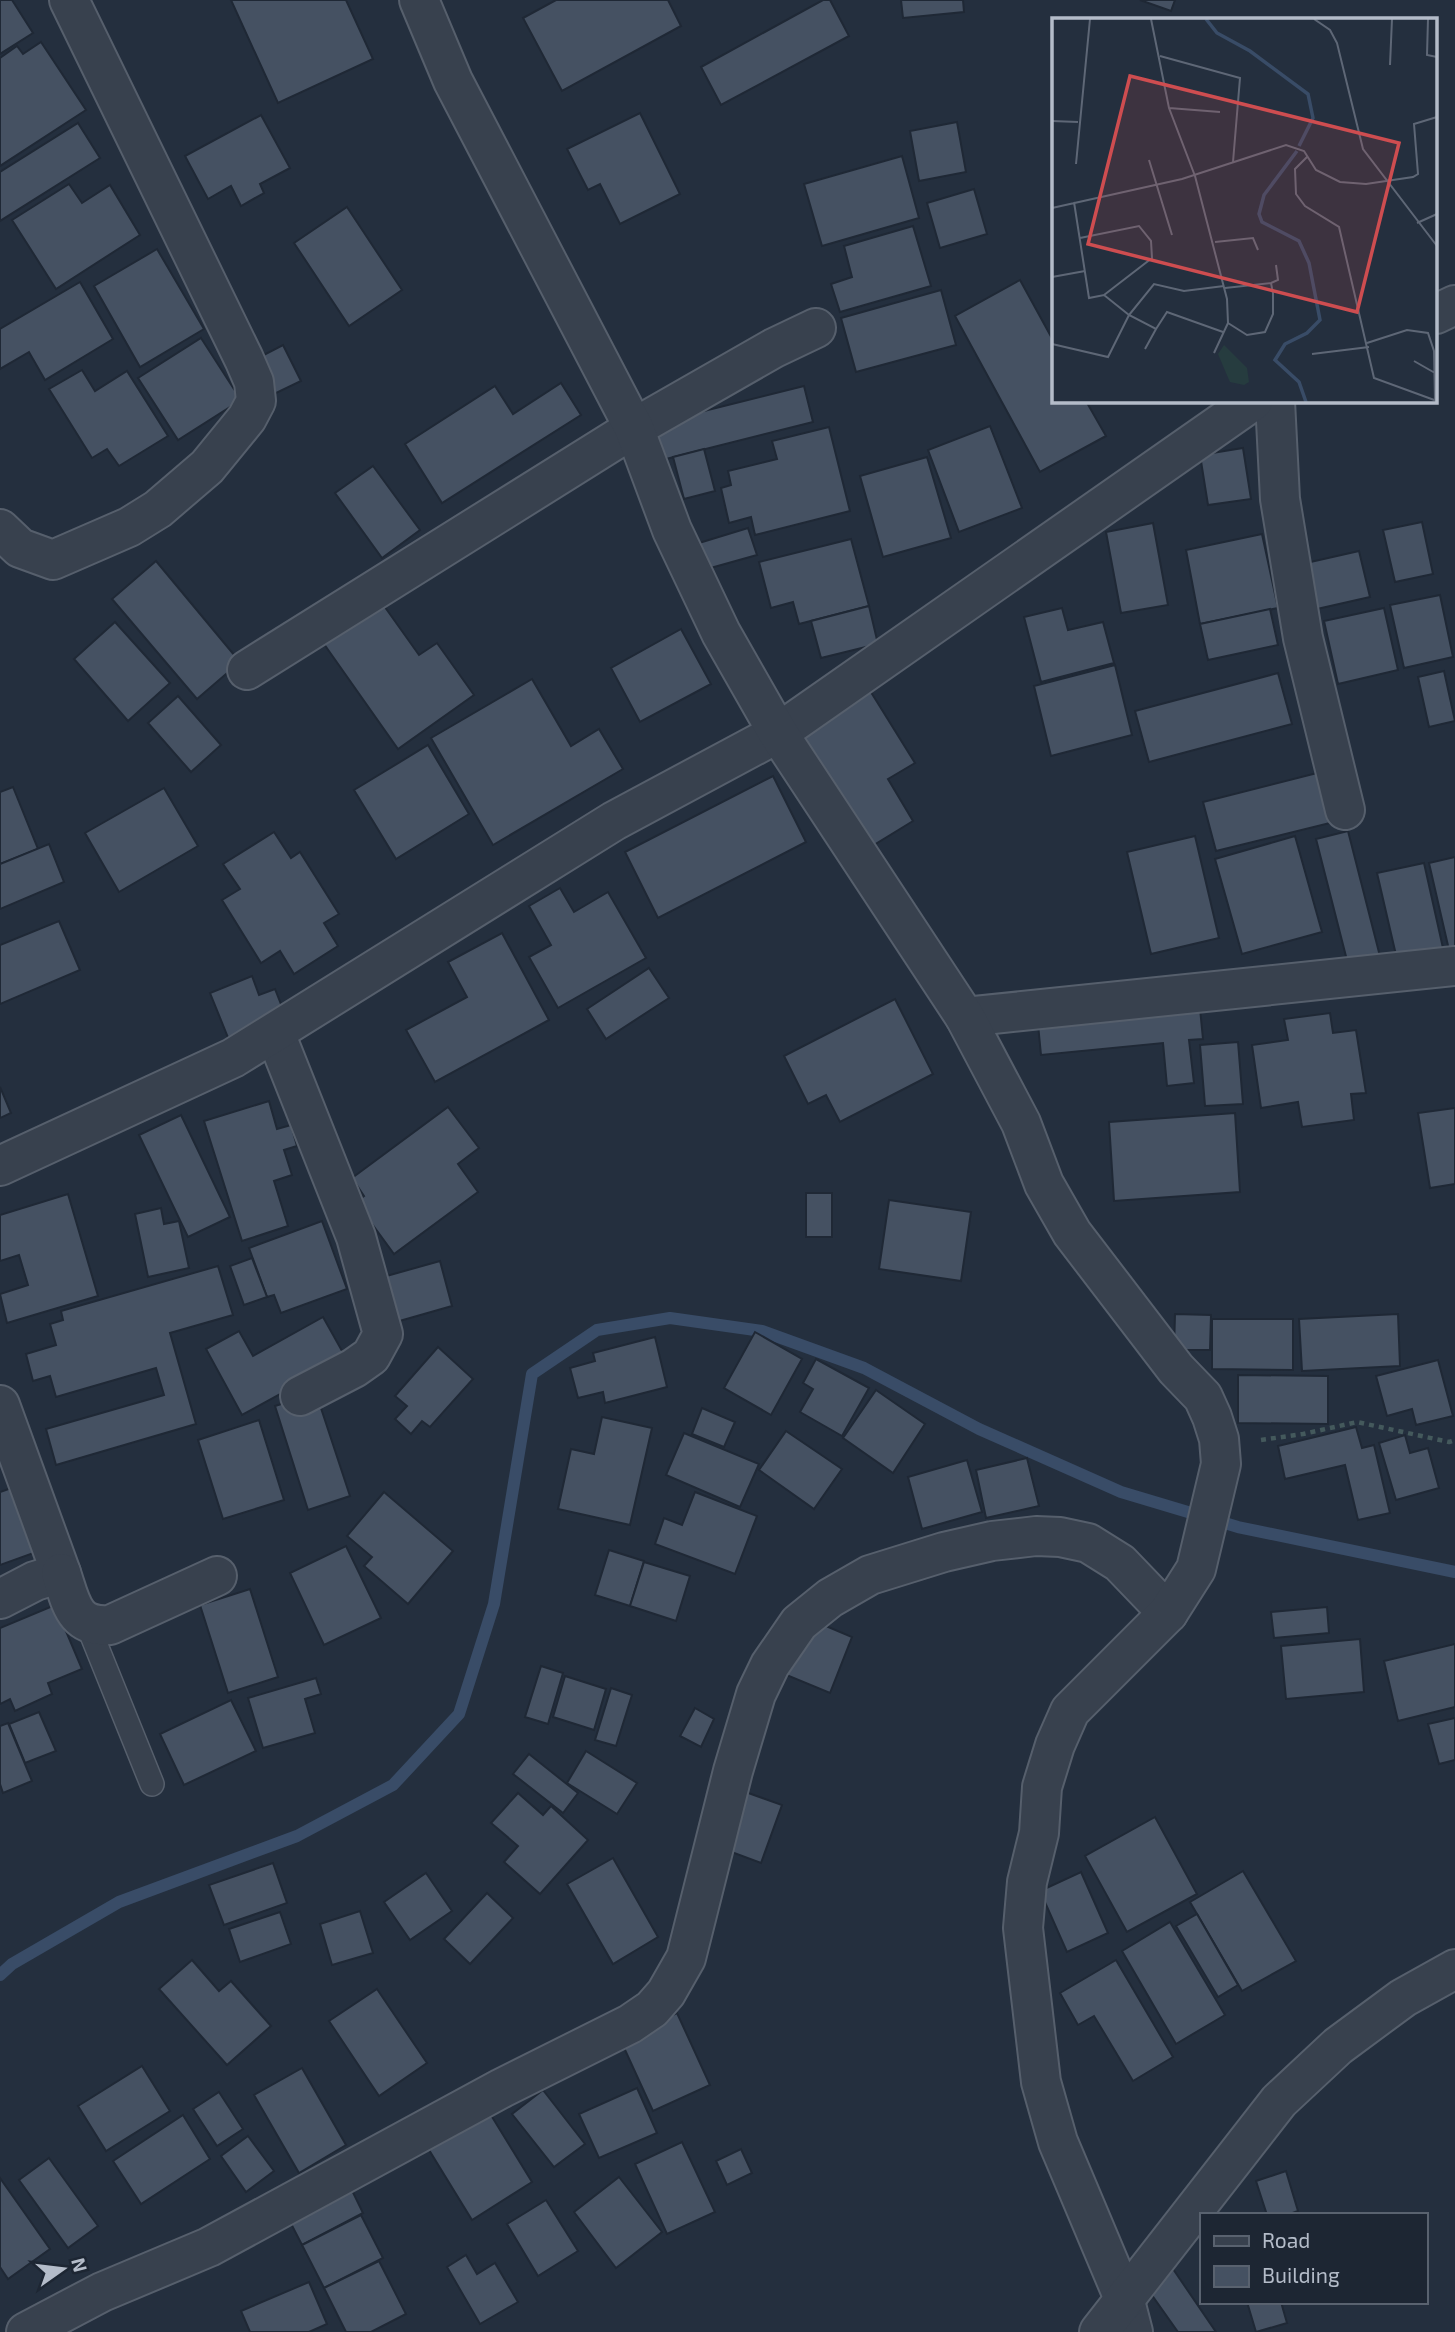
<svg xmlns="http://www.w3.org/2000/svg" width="1455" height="2332" viewBox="0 0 1455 2332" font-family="'Exo 2',sans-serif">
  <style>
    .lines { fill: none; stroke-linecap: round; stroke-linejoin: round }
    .stream { stroke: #394c67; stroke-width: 12 }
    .building { fill: #455162; stroke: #1f2835; stroke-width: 2 }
    .service-casing { stroke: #565f6c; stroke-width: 26 }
    .minor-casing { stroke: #565f6c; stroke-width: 42 }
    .tertiary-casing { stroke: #565f6c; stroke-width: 42 }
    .path { stroke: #44595c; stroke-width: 4.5; stroke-dasharray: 5 5; stroke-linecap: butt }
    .service { stroke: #38414e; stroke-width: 23 }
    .minor { stroke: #38414e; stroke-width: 38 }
    .tertiary { stroke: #38414e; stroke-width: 38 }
    .inset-river { fill: none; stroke: #394c67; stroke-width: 3.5 }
    .inset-road { fill: none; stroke: #5e6776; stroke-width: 2 }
    .view { fill: #ce4d50; fill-opacity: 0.15; stroke: #ce4d50; stroke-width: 3.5 }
    .inset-edge { fill: none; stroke: #b4bcc9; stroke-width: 3.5 }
  </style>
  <rect width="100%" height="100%" fill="#242f3e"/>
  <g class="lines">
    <path class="stream" d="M0 1975 12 1964 119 1902 297 1836 393 1785 459 1714 494 1604 532 1374 597 1330 670 1318 762 1331 864 1368 979 1429 1121 1492 1238 1527 1455 1572"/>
  </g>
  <g class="building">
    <path d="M0 0H12L33 33 0 54Z"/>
    <path d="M231 0H346L373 59 278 103Z"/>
    <path d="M556 0H668L681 26 562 91 523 18Z"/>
    <path d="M823 0H830L849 36 721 105 701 67Z"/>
    <path d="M901 0H963L964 12 903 18Z"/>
    <path d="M1140 0H1175L1171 11Z"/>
    <path d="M41 42 86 110 0 166V58L17 46 23 54Z"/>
    <path d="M640 113 680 194 620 224 600 184 588 190 567 149Z"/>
    <path d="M261 115 290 168 260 184 264 193 241 206 231 186 208 199 185 156Z"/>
    <path d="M957 122 966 172 919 181 910 131Z"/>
    <path d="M78 123 100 158 0 221V172Z"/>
    <path d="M902 156 919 218 822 246 804 184Z"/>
    <path d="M69 184 82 203 110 185 140 235 56 289 12 220Z"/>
    <path d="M974 189 987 234 940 248 927 203Z"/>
    <path d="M347 207 402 290 349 326 294 243Z"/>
    <path d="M913 226 931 286 840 312 831 284 852 277 844 246Z"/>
    <path d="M157 249 204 329 140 367 94 286Z"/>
    <path d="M1020 280 1054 342V401H1086L1106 436 1040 472 955 316Z"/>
    <path d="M80 282 113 339 45 380 29 352 0 369V329Z"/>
    <path d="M941 290 956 345 856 372 841 318Z"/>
    <path d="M201 338 241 400 178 440 138 378Z"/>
    <path d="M283 345 301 381 272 395 254 360Z"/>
    <path d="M82 370 95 391 127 371 168 436 119 466 107 449 92 458 49 389Z"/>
    <path d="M561 383 581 415 442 503 405 444 495 386 513 414Z"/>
    <path d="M804 386 813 422 662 460 652 424Z"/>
    <path d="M990 426 1022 508 959 532 928 450Z"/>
    <path d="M829 427 850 511 755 535 751 517 729 523 721 488 731 485 728 471 777 459 772 441Z"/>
    <path d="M1243 448 1251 499 1208 505 1200 455Z"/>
    <path d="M704 449 715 491 684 499 673 457Z"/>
    <path d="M927 457 951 538 883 557 860 476Z"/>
    <path d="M373 466 420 530 382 558 335 493Z"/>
    <path d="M1422 522 1433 574 1395 582 1383 530Z"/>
    <path d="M1153 523 1168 605 1121 613 1106 532Z"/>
    <path d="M748 528 757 555 707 569 699 543Z"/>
    <path d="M1262 534 1278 608 1200 624 1186 550Z"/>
    <path d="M851 539 869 606 799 624 793 602 771 608 759 562Z"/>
    <path d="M1359 551 1370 597 1317 609 1306 563Z"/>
    <path d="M156 561 240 662 197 699 112 599Z"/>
    <path d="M1440 595 1453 657 1404 668 1390 605Z"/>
    <path d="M382 603 419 655 437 643 474 695 398 749 324 644Z"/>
    <path d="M869 606 878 644 821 658 811 621Z"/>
    <path d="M1062 608 1068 630 1103 622 1114 663 1041 682 1024 617Z"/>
    <path d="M1384 608 1398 670 1338 684 1324 621Z"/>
    <path d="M1270 609 1278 645 1208 660 1200 624Z"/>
    <path d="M115 622 170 683 128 721 74 659Z"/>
    <path d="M681 629 711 684 640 722 611 668Z"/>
    <path d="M1115 665 1132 735 1051 756 1034 686Z"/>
    <path d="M1444 671 1455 721 1429 727 1418 677Z"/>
    <path d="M1278 673 1292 724 1149 762 1135 711Z"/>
    <path d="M532 679 571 746 599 729 623 769 493 845 431 738Z"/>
    <path d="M869 689 915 763 888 779 913 821 864 851 793 735Z"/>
    <path d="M178 696 221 745 191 772 148 723Z"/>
    <path d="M428 745 469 814 396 859 354 790Z"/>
    <path d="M1321 772 1334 822 1216 851 1203 802Z"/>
    <path d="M773 776 806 842 658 918 625 852Z"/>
    <path d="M13 787 38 849 0 864V792Z"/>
    <path d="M164 788 198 846 119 892 85 833Z"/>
    <path d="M1348 831 1383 968 1351 976 1316 839Z"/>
    <path d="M274 832 291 858 300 852 339 914 324 923 338 946 294 974 280 951 261 963 222 900 240 889 223 864Z"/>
    <path d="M1195 836 1219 938 1151 954 1127 852Z"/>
    <path d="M1295 836 1322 932 1242 954 1215 859Z"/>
    <path d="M49 844 64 882 0 909V864Z"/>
    <path d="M1455 857V962L1452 963 1429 863Z"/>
    <path d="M1424 863 1445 957 1399 968 1377 873Z"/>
    <path d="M560 888 574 912 608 892 646 958 558 1008 529 957 551 945 529 906Z"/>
    <path d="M59 921 80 970 0 1004V945Z"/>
    <path d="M502 933 549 1020 435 1082 406 1030 467 997 448 962Z"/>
    <path d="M649 968 669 998 606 1039 587 1009Z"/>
    <path d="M252 976 259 995 275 989 286 1017 229 1040 210 993Z"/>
    <path d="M1199 998 1203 1039 1189 1040 1194 1083 1167 1086 1163 1043 1041 1055 1037 1014Z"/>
    <path d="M895 999 933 1074 840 1122 826 1095 808 1104 784 1056Z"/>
    <path d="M1330 1013 1333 1033 1356 1030 1366 1093 1351 1094 1354 1120 1302 1127 1298 1102 1261 1108 1252 1045 1288 1040 1284 1019Z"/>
    <path d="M1238 1042 1243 1104 1205 1106 1200 1045Z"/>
    <path d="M0 1087 11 1113 0 1118Z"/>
    <path d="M269 1101 277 1129 291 1125 297 1146 284 1150 292 1175 274 1181 288 1226 242 1241 204 1121Z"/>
    <path d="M448 1107 479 1148 458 1164 478 1192 394 1254 356 1202 364 1196 352 1178Z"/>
    <path d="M1455 1108V1184L1430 1188 1418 1113Z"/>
    <path d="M1235 1113 1240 1192 1114 1201 1109 1122Z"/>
    <path d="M181 1115 230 1217 188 1237 139 1135Z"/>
    <rect x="806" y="1193" width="26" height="44"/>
    <path d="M68 1194 98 1296 7 1323 0 1294 28 1285 19 1255 0 1261V1215Z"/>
    <path d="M889 1200 971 1212 961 1281 879 1269Z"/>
    <path d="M161 1208 164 1224 179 1221 189 1268 148 1277 135 1214Z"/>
    <path d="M322 1221 347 1289 281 1313 274 1295 267 1297 249 1248Z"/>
    <path d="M252 1258 267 1297 244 1305 230 1266Z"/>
    <path d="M440 1261 452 1306 396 1322 383 1277Z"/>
    <path d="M218 1266 233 1315 170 1333 196 1424 56 1465 46 1429 164 1395 156 1368 56 1397 50 1376 33 1381 26 1354 56 1345 50 1324 63 1320 61 1311Z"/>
    <path d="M1175 1314 1211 1315 1210 1350H1174Z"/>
    <path d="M1398 1314 1400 1366 1302 1371 1299 1319Z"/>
    <path d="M323 1317 346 1358 242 1415 206 1349 239 1331 253 1356Z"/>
    <path d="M1212 1319H1293V1370L1212 1369Z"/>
    <path d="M755 1332 802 1359 771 1415 724 1388Z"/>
    <path d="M655 1337 667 1387 605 1403 603 1392 578 1398 570 1368 595 1361 593 1353Z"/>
    <path d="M438 1347 473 1379 430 1427 422 1421 411 1434 395 1419 407 1406 395 1396Z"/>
    <path d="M816 1359 869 1388 842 1436 800 1412 813 1389 803 1383Z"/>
    <path d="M1438 1360 1453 1416 1416 1425 1412 1409 1387 1416 1376 1376Z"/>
    <path d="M1238 1375 1328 1376V1424L1238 1423Z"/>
    <path d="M876 1390 925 1424 893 1473 843 1438Z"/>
    <path d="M316 1393 350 1496 308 1510 275 1406Z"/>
    <path d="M702 1408 735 1422 724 1447 692 1434Z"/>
    <path d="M602 1417 652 1428 630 1525 558 1509 571 1449 594 1454Z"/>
    <path d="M259 1420 284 1500 223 1519 198 1440Z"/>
    <path d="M1356 1427 1362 1448 1374 1445 1390 1513 1358 1520 1345 1465 1285 1479 1278 1446Z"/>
    <path d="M786 1431 842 1469 814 1509 759 1470Z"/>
    <path d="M684 1433 759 1464 740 1507 666 1475Z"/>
    <path d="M1405 1435 1410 1453 1428 1448 1439 1488 1396 1500 1379 1443Z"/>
    <path d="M1027 1458 1039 1506 986 1518 976 1470Z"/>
    <path d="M967 1460 982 1512 922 1529 908 1477Z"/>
    <path d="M20 1485 42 1550 0 1565V1492Z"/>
    <path d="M384 1492 453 1551 408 1604 364 1566 372 1557 347 1536Z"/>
    <path d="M695 1492 757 1516 735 1574 655 1544 664 1518 682 1525Z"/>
    <path d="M346 1546 381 1618 324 1645 290 1573Z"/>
    <path d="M609 1550 644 1561 630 1606 595 1595Z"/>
    <path d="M644 1562 690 1576 676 1621 630 1606Z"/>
    <path d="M250 1589 278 1677 228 1693 200 1605Z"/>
    <path d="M55 1605 82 1669 48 1683 52 1694 15 1711 10 1699 0 1704V1628Z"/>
    <path d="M1327 1607 1329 1633 1274 1638 1271 1612Z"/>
    <path d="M807 1618 852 1637 830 1693 784 1674Z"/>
    <path d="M1360 1639 1364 1692 1286 1699 1281 1646Z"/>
    <path d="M1455 1644V1707L1398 1721 1384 1661Z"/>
    <path d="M541 1666 563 1673 548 1724 525 1717Z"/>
    <path d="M565 1676 606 1689 594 1730 553 1717Z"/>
    <path d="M316 1678 321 1694 305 1699 315 1733 263 1748 248 1698Z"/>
    <path d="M611 1688 632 1695 616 1746 595 1740Z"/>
    <path d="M231 1700 256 1751 184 1785 160 1734Z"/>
    <path d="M695 1708 714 1719 701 1747 680 1736Z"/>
    <path d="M39 1712 56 1751 25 1763 9 1724Z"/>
    <path d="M1455 1718V1760L1439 1764 1428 1724Z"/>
    <path d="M8 1723 32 1781 3 1793 0 1784V1726Z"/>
    <path d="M586 1751 637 1783 617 1814 567 1783Z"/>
    <path d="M529 1754 578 1793 563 1813 513 1774Z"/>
    <path d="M740 1790 782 1805 761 1863 718 1847Z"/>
    <path d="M518 1793 543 1815 551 1806 588 1840 540 1894 504 1862 518 1846 491 1823Z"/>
    <path d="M1155 1817 1197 1894 1127 1932 1085 1856Z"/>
    <path d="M613 1858 658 1937 613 1964 567 1884Z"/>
    <path d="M273 1863 287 1903 224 1925 209 1885Z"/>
    <path d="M1243 1871 1296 1961 1242 1991 1190 1902Z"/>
    <path d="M1081 1872 1108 1933 1067 1952 1040 1891Z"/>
    <path d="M426 1873 452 1911 410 1940 384 1902Z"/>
    <path d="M487 1893 513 1918 470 1964 444 1939Z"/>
    <path d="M360 1911 373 1953 332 1965 320 1924Z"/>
    <path d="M280 1912 291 1944 240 1962 229 1929Z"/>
    <path d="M1197 1914 1238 1985 1218 1997 1176 1926Z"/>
    <path d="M1170 1922 1225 2015 1176 2044 1122 1951Z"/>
    <path d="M192 1960 219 1991 231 1981 271 2026 227 2065 159 1989Z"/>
    <path d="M1116 1960 1173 2057 1133 2081 1094 2016 1078 2025 1060 1993Z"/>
    <path d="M377 1989 427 2063 379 2096 329 2021Z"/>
    <path d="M677 2013 710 2085 653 2111 620 2039Z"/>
    <path d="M142 2066 170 2111 106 2151 78 2106Z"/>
    <path d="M302 2068 346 2145 299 2173 254 2095Z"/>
    <path d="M637 2088 657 2133 599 2158 579 2114Z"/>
    <path d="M543 2090 585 2144 554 2167 512 2114Z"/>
    <path d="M219 2092 243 2129 217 2146 193 2109Z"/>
    <path d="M486 2107 532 2182 472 2220 426 2145Z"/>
    <path d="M183 2115 210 2159 141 2204 113 2161Z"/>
    <path d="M248 2136 274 2171 246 2192 221 2156Z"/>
    <path d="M682 2142 715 2212 667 2234 635 2164Z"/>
    <path d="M741 2149 752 2173 727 2185 716 2161Z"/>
    <path d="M49 2158 98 2226 68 2248 19 2180Z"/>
    <path d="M1286 2171 1298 2211 1287 2215H1267L1256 2181Z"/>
    <path d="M619 2177 662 2232 616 2268 574 2212Z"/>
    <path d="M0 2178 50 2249 8 2279 0 2267Z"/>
    <path d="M346 2178 363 2213 302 2245 284 2210Z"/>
    <path d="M546 2200 578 2251 538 2276 507 2224Z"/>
    <path d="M361 2215 383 2258 324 2288 302 2245Z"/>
    <path d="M466 2255 477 2274 495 2263 518 2302 480 2324 447 2267Z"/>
    <path d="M379 2261 406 2314 371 2332H346L324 2288Z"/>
    <path d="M1171 2266 1216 2332H1178L1144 2284Z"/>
    <path d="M309 2282 327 2324 309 2332H250L241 2311Z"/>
    <path d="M1247 2302H1281L1287 2323 1256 2332Z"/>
  </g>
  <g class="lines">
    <defs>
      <path id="service" d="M87 1623 152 1784"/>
      <g id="minor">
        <path d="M1436 314 1455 305"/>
        <path d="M1275 401 1280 499 1303 638 1345 810"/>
        <path d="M0 529 20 548 53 560 129 527 158 509 207 467 247 418 256 401 254 382 244 359 69 0"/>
        <path d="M247 670 634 428 774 348 816 328"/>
        <path d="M965 1017 1455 966"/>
        <path d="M275 1033 356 1237 383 1334 371 1356 354 1368 300 1396"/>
        <path d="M0 1166 233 1058 614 821 778 733 1253 401"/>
        <path d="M0 1405 61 1573 35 1581 0 1599"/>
        <path d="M61 1573C71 1602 73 1628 110 1625L217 1576"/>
        <path d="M1125 2301 1133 2332"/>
        <path d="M26 2332 102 2292 209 2247 502 2088 630 2024 652 2009 666 1993 686 1958 733 1771 756 1694 770 1665 799 1623 830 1598 870 1575 944 1552 992 1541 1036 1536 1060 1537 1088 1543 1120 1563 1168 1613"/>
      </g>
      <g id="tertiary">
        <path d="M419 0 453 81 634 428 672 530 721 633 778 733 965 1017 1021 1123 1044 1184 1072 1233 1176 1369 1203 1397 1212 1417 1219 1439 1221 1464 1196 1569 1168 1613 1070 1711 1055 1745 1042 1787 1039 1833 1027 1882 1023 1928 1041 2082 1058 2142 1125 2301"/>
        <path d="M1099 2332 1279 2101 1338 2046 1403 1998 1455 1969"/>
      </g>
    </defs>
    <use href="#service" class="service-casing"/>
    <use href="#minor" class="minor-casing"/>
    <use href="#tertiary" class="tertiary-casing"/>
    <path class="path" d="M1261 1440 1303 1434 1357 1422 1449 1442 1455 1440"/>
    <use href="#service" class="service"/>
    <use href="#minor" class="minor"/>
    <use href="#tertiary" class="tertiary"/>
  </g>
  <g transform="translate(1052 18)">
    <rect width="385" height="385" fill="#242f3e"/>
    <path d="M172 327 195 350 197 364 192 367 178 364 174 355 166 336Z" fill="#263c3f"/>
    <path class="inset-river" d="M154 1 165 15 198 33 256 76 261 100 247 128M245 133 212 177 207 196 210 204 247 223 257 245 268 302 255 315 233 326 223 342 247 364 254 384"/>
    <path class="inset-road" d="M99 1 117 90 143 158 175 281 176 305 162 335M262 1 278 12 285 25 311 131 385 228M376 1 375 37 385 39M108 38 188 60 181 144M338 47 340 1M117 90 168 94M0 103 26 104M256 138 243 151 244 176 253 188 287 209 322 360 385 383M97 142 120 217M24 146 38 1M0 190 130 161 234 127 252 133 264 152 288 164 314 166 361 159 366 156 362 106 385 99M365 205 385 196M28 220 87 208 99 223 100 240 52 277M163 224 201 220 206 232M0 259 33 253M219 265 226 262 224 247M173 270 219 265 221 275V296L213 314 195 317 176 305M171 314 115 294 104 311 77 297 102 266 132 273 172 268M315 325 355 312 376 315 382 333 383 382M0 326 56 339 77 297 52 277 37 280 22 184M93 331 104 311M260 336 317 329M362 343 383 355"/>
    <path class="view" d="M78 58 347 125 305 294 36 226Z"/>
    <rect width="385" height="385" class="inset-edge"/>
  </g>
  <rect x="1200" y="2213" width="228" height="91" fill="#1d2633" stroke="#59626f" stroke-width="2"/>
  <rect x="1214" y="2236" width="35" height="10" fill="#38414e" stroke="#59626f" stroke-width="2"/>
  <text x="1262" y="2248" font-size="21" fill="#b4bcc9">Road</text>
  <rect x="1214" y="2266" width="35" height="21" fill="#455162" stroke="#59626f" stroke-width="2"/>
  <text x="1262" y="2283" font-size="21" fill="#b4bcc9">Building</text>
  <g transform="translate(63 2269) rotate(76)" stroke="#1d2633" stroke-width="5" paint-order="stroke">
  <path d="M0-5L12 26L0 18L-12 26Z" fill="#b4bcc9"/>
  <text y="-10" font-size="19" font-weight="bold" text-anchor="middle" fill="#b4bcc9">N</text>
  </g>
</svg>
